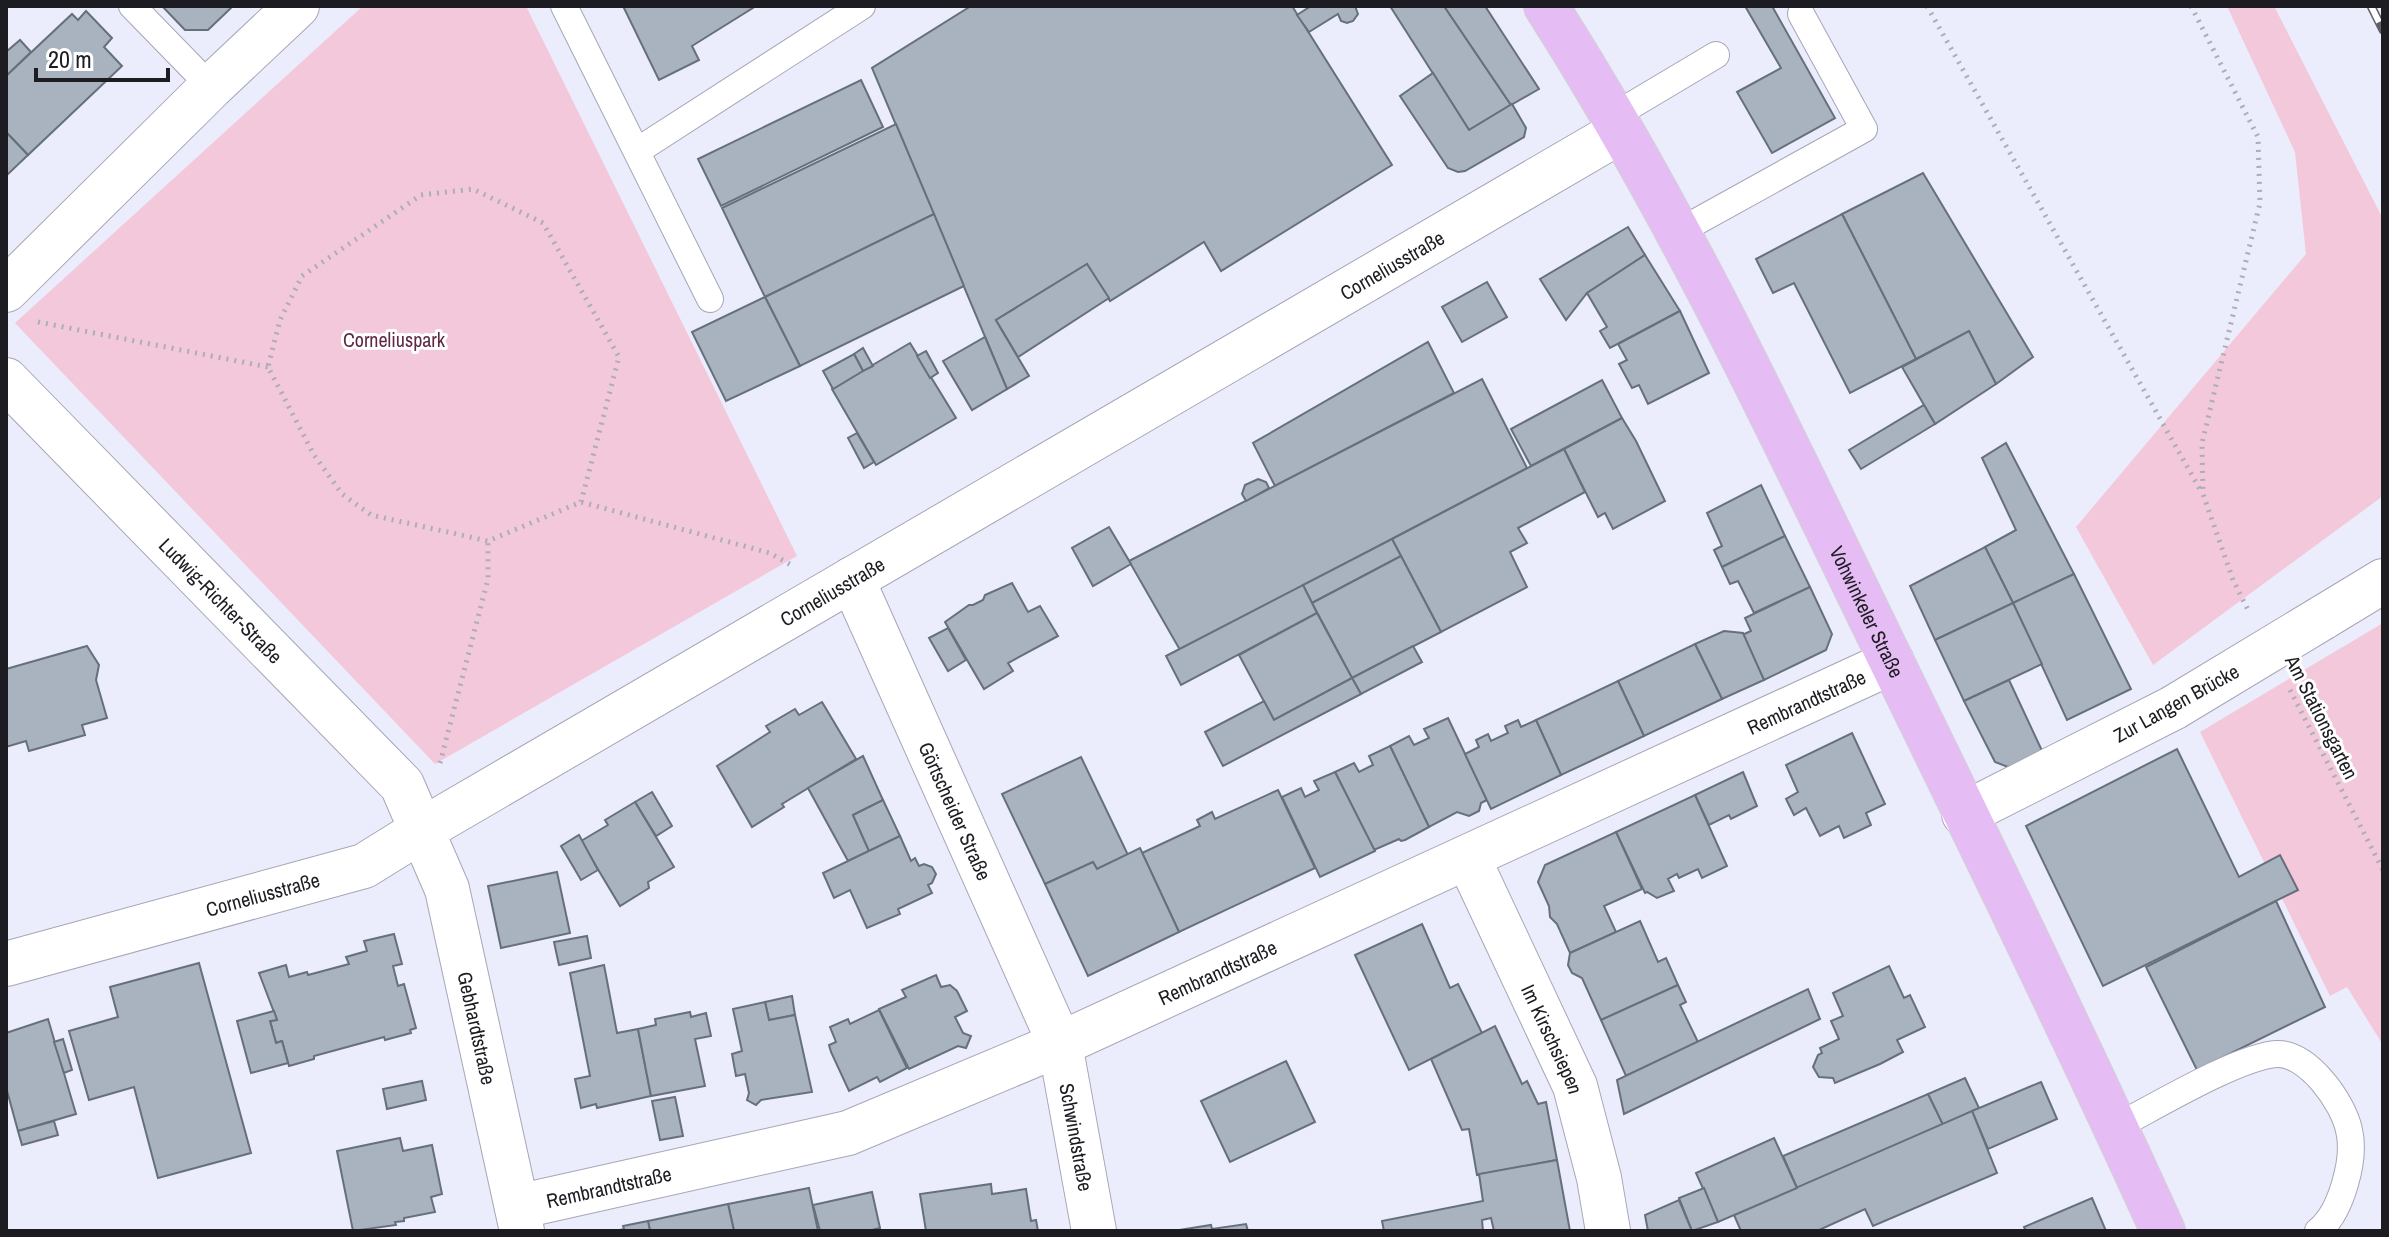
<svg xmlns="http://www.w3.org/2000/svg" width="2389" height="1237" viewBox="0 0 2389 1237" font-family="'Archivo Narrow',sans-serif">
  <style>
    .green { fill: #f3c8da }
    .building { fill: #a8b3bf; stroke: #66707b; stroke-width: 2 }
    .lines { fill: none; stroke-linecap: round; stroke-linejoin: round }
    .service-casing { stroke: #a6a6b6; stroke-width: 28 }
    .minor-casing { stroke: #a6a6b6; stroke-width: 46 }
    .secondary-casing { stroke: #a6a6b6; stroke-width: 46 }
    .primary-casing { stroke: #d2d2d3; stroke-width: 46 }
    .path { stroke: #acadba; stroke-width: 5; stroke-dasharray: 2 6; stroke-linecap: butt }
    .service { stroke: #fff; stroke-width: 26 }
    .minor { stroke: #fff; stroke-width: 44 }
    .secondary { stroke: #fff; stroke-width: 44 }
    .primary { stroke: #e6bcf4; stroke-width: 44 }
    .rail-casing { stroke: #5f6069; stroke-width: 9 }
    .rail { stroke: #fff; stroke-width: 6; stroke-dasharray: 18; stroke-linecap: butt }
    .secondary-bridge-casing { stroke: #a6a6b6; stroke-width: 46; stroke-linecap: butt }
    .secondary-bridge { stroke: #fff; stroke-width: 44 }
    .labels { text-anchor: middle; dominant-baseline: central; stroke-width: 6; stroke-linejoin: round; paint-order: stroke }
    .street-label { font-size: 20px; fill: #1c1c22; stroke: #fff }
    .park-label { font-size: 20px; fill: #5f2844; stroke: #fff }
  </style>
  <rect width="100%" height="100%" fill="#ebecfc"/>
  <g class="green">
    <path d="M363 6H526L797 556 435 764 15 323Z"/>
    <path d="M2227 6H2274L2383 219V496L2153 665 2076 527 2306 254 2295 152Z"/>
    <path d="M2383 623V1045L2347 987 2330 996 2200 732Z"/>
  </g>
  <g class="building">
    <path d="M162 6H233L208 30H185Z"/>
    <path d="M623 6H756L692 46 699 60 659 80Z"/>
    <path d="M971 6H1292L1392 165 1221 271 1204 242 1110 301 1087 264 996 320 1029 376 1007 389 872 68Z"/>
    <path d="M1311 6H1355L1358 14 1353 21 1347 23 1341 21 1338 14 1309 32 1297 15Z"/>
    <path d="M1390 6H1444L1511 105 1469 130Z"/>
    <path d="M1444 6H1485L1539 89 1511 105Z"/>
    <path d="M1745 6H1772L1835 118 1772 153 1737 92 1781 68Z"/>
    <path d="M86 11 112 38 104 47 122 66 28 155 6 132V76L72 14 78 20Z"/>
    <path d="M20 40 31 52 6 76V52Z"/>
    <path d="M1433 73 1469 130 1512 104 1526 128 1524 137 1465 171 1458 172 1448 168 1400 96Z"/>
    <path d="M861 80 883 127 721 206 698 159Z"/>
    <path d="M896 124 934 214 765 297 722 208Z"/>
    <path d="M6 132 28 155 6 176Z"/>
    <path d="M1923 173 2033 357 1996 384 1969 331 1916 359 1842 214Z"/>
    <path d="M934 214 964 286 800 366 765 297Z"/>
    <path d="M1842 214 1916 359 1850 393 1794 283 1773 293 1756 259Z"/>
    <path d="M1628 227 1645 255 1587 293 1566 320 1540 279Z"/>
    <path d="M1645 255 1680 311 1610 348 1600 331 1607 327 1587 293Z"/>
    <path d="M1087 264 1109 298 1018 357 996 320Z"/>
    <path d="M1487 282 1507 317 1462 342 1442 307Z"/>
    <path d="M765 297 800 366 726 401 692 332Z"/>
    <path d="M1680 311 1709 373 1648 404 1639 385 1632 388 1619 364 1627 360 1618 344Z"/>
    <path d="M1969 331 1996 384 1935 424 1902 367Z"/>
    <path d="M985 337 1007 389 972 410 943 361Z"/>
    <path d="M1428 342 1454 393 1275 486 1253 443Z"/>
    <path d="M910 343 956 418 876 465 832 389Z"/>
    <path d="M863 348 873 366 863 371 854 354Z"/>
    <path d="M926 351 938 373 930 378 917 356Z"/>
    <path d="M854 354 863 371 833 389 823 371Z"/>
    <path d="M1482 379 1527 468 1180 650 1129 561Z"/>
    <path d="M1602 380 1622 418 1531 466 1511 429Z"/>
    <path d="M1924 405 1935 424 1861 469 1849 450Z"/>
    <path d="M1622 418 1636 441 1665 501 1613 529 1605 513 1598 517 1564 449Z"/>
    <path d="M857 433 874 462 864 468 848 438Z"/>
    <path d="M2006 443 2074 574 2013 603 1985 547 2016 530 1982 458Z"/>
    <path d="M1564 449 1585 492 1518 528 1527 543 1510 552 1527 587 1441 632 1392 539Z"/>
    <path d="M1258 479 1266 482 1269 488 1246 501 1242 494 1245 485Z"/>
    <path d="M1761 485 1785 536 1722 567 1714 550 1722 546 1707 513Z"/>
    <path d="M1109 527 1131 564 1093 586 1072 548Z"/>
    <path d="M1785 536 1810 587 1754 613 1738 581 1730 584 1722 567Z"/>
    <path d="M1392 539 1401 556 1312 603 1303 585Z"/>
    <path d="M1985 547 2013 603 1935 640 1910 586Z"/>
    <path d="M1401 556 1441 632 1352 678 1312 603Z"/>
    <path d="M2074 574 2131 689 2067 720 2013 603Z"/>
    <path d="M1012 583 1028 612 1040 606 1058 636 1008 663 1013 671 984 689 945 622 969 605H973L983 600 985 595Z"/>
    <path d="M1303 585 1317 613 1181 685 1166 656Z"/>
    <path d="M1810 587 1832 634 1826 650 1764 680 1742 635 1751 631 1745 618Z"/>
    <path d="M2013 603 2042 664 1964 701 1935 640Z"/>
    <path d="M1317 613 1352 678 1274 720 1239 655Z"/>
    <path d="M948 628 966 660 948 671 929 638Z"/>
    <path d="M1724 631 1743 633 1764 680 1722 699 1695 644Z"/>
    <path d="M1695 644 1722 699 1644 736 1618 681Z"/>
    <path d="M87 646 99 665 96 680 107 718 82 725 85 735 29 751 26 741 6 747V669Z"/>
    <path d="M1413 646 1422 662 1361 694 1352 678Z"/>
    <path d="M1352 678 1361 694 1223 766 1205 732 1264 701 1274 720Z"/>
    <path d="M2009 680 2044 755 2008 767 1995 762 1964 701Z"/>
    <path d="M1618 681 1644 736 1561 775 1536 720Z"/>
    <path d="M822 702 856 759 782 804 784 807 752 827 717 766 770 732 766 726 795 709 799 715Z"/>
    <path d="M1448 718 1487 800 1481 803 1479 811 1469 816 1457 812 1429 827 1390 746 1409 736 1414 745 1429 738 1424 729Z"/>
    <path d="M1518 720 1521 727 1536 720 1561 775 1491 809 1465 754 1479 747 1476 740 1488 734 1491 741 1508 733 1505 726Z"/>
    <path d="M1852 733 1885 804 1866 813 1871 825 1844 838 1839 826 1820 836 1806 808 1794 815 1786 799 1798 792 1786 765Z"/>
    <path d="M1390 746 1429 827 1405 840 1401 841 1399 839 1374 850 1335 772 1354 763 1359 772 1373 765 1369 756Z"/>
    <path d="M2177 749 2239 877 2280 855 2298 890 2103 986 2026 826Z"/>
    <path d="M863 756 883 800 853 815 869 851 848 861 808 788Z"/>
    <path d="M1081 757 1128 855 1097 869 1093 862 1045 884 1002 794Z"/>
    <path d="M1335 772 1375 851 1320 877 1282 797 1301 788 1305 797 1319 790 1314 781Z"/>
    <path d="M1743 772 1757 806 1731 819 1729 815 1709 825 1695 795Z"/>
    <path d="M1278 790 1315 868 1179 932 1142 853 1200 826 1197 820 1212 812 1215 819Z"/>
    <path d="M652 792 672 826 656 836 635 802Z"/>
    <path d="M1695 795 1727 866 1702 878 1698 869 1679 878 1677 874 1668 879 1674 891 1657 898 1647 892 1645 893 1616 832Z"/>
    <path d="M883 800 900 836 869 851 853 815Z"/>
    <path d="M635 802 674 867 648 882 649 888 620 906 581 841 608 825 605 820Z"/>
    <path d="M1616 832 1642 889 1604 906 1616 932 1570 953 1557 924 1550 917 1549 906 1538 882 1545 865Z"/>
    <path d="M579 835 598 870 581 880 561 846Z"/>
    <path d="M900 836 911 861 915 858 919 866 924 864 932 867 936 874 932 883 928 885 932 893 898 909 900 914 867 928 850 890 834 898 823 873Z"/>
    <path d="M1140 848 1179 932 1088 976 1045 884 1093 862 1097 869Z"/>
    <path d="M557 872 570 933 501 948 488 886Z"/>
    <path d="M2276 901 2325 1007 2197 1070 2146 967Z"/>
    <path d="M1640 921 1658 962 1666 958 1678 985 1601 1020 1582 978 1572 973 1568 965 1570 953Z"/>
    <path d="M1422 924 1450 988 1458 984 1482 1033 1409 1070 1355 955Z"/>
    <path d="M394 934 402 964 393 966 398 986 404 984 416 1028 410 1030 411 1033 385 1040 384 1037 314 1056V1059L289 1066 282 1041 276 1043 270 1021 277 1020 259 973 286 965 289 977 307 972 308 975 349 964 346 957 367 951 364 941Z"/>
    <path d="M587 936 591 958 559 965 554 942Z"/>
    <path d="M199 963 251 1153 158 1178 134 1087 89 1100 69 1031 118 1017 110 987Z"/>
    <path d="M604 965 617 1033 638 1029 651 1096 597 1108 596 1104 581 1108 575 1079 590 1076 570 973Z"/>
    <path d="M1889 966 1904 998 1910 995 1925 1027 1897 1040 1903 1052 1880 1064 1835 1083 1833 1078 1819 1077 1813 1067 1818 1055 1822 1053 1820 1048 1839 1039 1831 1021 1843 1016 1833 993Z"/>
    <path d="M936 975 941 987 950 985 957 991 967 1011 955 1017 963 1033 971 1036 966 1048 958 1046 909 1069 879 1009 906 997 902 990Z"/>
    <path d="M1678 985 1686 1002 1680 1005 1698 1042 1626 1076 1601 1020Z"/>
    <path d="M1808 989 1820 1019 1624 1114 1617 1080Z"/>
    <path d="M792 996 795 1015 769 1020 765 1002Z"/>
    <path d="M765 1002 769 1020 795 1015 812 1092 761 1100 756 1105 747 1100 749 1093 745 1074 736 1076 732 1054 742 1051 733 1009Z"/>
    <path d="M879 1010 907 1068 880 1082 877 1077 849 1091 831 1052 829 1045 836 1042 830 1027 848 1019 850 1024Z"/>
    <path d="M274 1011 277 1020 270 1021 276 1043 282 1041 288 1063 251 1073 237 1021Z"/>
    <path d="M690 1012 691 1017 706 1013 711 1036 695 1039 705 1086 651 1096 638 1029 656 1025 655 1019Z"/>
    <path d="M48 1019 76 1114 18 1131 6 1087V1033Z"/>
    <path d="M1495 1026 1522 1084 1527 1081 1538 1104 1546 1102 1557 1160 1477 1175 1469 1129 1462 1130 1431 1059Z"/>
    <path d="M63 1039 72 1070 64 1073 54 1042Z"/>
    <path d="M1286 1061 1315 1122 1230 1162 1201 1101Z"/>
    <path d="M1965 1078 1979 1108 1943 1125 1928 1094Z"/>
    <path d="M422 1081 426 1100 387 1109 383 1089Z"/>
    <path d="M2041 1082 2057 1119 1988 1149 1972 1111Z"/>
    <path d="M1928 1094 1943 1125 1797 1188 1783 1156Z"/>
    <path d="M675 1097 683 1136 660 1140 652 1101Z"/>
    <path d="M1972 1111 1997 1173 1873 1226 1865 1209 1817 1231H1741L1734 1215Z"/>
    <path d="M54 1121 58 1135 22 1145 18 1131Z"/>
    <path d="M400 1138 403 1151 432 1145 442 1194 431 1197 435 1212 404 1218V1221L395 1222 396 1225 353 1231 337 1151Z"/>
    <path d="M1774 1138 1797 1188 1718 1222 1696 1173Z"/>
    <path d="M1557 1160 1570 1231H1494L1491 1218 1482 1220 1483 1231H1384L1382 1221 1483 1201 1479 1174Z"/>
    <path d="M991 1184 992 1194 1026 1189 1031 1221 1036 1220 1038 1231H926L920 1194Z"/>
    <path d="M809 1188 818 1231H734L728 1204Z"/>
    <path d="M1704 1188 1718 1222 1692 1231 1679 1198Z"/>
    <path d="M872 1192 880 1228 868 1231H820L813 1205Z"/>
    <path d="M2092 1198 2106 1231H2026L2024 1227Z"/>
    <path d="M1679 1200 1692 1231H1648L1645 1215Z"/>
    <path d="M728 1204 734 1231H650L648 1221Z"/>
    <path d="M648 1221 650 1231H616L624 1229 623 1226Z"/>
    <path d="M1246 1224 1248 1231H1173L1211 1225 1212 1229Z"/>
  </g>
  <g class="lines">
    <defs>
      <g id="service">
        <path d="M132 6 211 87"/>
        <path d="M564 6 710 299"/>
        <path d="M1612 117 1716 55"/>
        <path d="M637 151 862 6"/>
        <path d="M1678 232 1864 129 1801 14"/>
        <path d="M2116 1127C2153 1108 2239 1056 2277 1054 2308 1053 2343 1102 2349 1130 2356 1159 2341 1213 2318 1231"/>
      </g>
      <g id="minor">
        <path d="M6 290 211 87 297 6"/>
        <path id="s1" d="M6 380 402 785 447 889 522 1231"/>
        <path id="s2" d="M852 579 1060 1044 1094 1231"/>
        <path id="s3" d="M1468 858 1575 1086 1599 1178 1608 1231"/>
        <path id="s4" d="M6 964 364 866 422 830 1621 131"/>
        <path id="s5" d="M517 1207 848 1133 1060 1044 1892 662"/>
      </g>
      <g id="secondary">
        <path d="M2322 618 2383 581"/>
        <path d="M1964 814 2173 708"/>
      </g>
      <g id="primary">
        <path id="s6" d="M1546 6C1670 200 1769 408 1869 615 1969 820 2069 1024 2163 1231"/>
      </g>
    </defs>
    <use href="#service" class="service-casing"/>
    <use href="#minor" class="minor-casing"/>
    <use href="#secondary" class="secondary-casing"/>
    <use href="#primary" class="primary-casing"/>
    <g class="path">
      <path d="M1927 6 2202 493"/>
      <path d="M2191 6 2258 137 2260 203 2202 443 2203 494 2233 580 2248 610"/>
      <path d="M38 322 268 367"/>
      <path d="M581 502 619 357 543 223 473 189 421 195 302 276 280 320 268 367 314 455 342 494 371 515 488 541 581 502 770 553 791 565"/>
      <path d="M2290 690 2383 870"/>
      <path d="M440 763 488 579V541"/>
    </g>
    <use href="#service" class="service"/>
    <use href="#minor" class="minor"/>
    <use href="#secondary" class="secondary"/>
    <use href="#primary" class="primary"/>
    <defs>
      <path id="rail" d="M2371 6 2383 30"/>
    </defs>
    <use href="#rail" class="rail-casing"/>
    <use href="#rail" class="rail"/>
    <defs>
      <path id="secondary-bridge" d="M2173 708 2322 618"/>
    </defs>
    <use href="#secondary-bridge" class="secondary-bridge-casing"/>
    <use href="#secondary-bridge" class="secondary-bridge"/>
  </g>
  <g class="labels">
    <g class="street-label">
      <text stroke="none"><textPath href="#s4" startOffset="1562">Corneliusstraße</textPath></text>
      <text stroke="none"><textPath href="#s4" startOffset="914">Corneliusstraße</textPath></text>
      <text stroke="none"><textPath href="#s1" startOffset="308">Ludwig-Richter-Straße</textPath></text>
      <text stroke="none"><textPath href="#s6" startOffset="686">Vohwinkeler Straße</textPath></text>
      <text stroke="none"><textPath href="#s5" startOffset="1390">Rembrandtstraße</textPath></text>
      <text transform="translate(2176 703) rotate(-29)">Zur Langen Brücke</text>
      <text transform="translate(2322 717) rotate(63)">Am Stationsgarten</text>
      <text stroke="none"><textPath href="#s2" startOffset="254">Görtscheider Straße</textPath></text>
      <text stroke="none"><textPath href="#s4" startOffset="266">Corneliusstraße</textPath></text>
      <text stroke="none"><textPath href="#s5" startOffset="742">Rembrandtstraße</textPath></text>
      <text stroke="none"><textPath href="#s1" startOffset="822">Gebhardtstraße</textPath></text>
      <text stroke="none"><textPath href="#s3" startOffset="200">Im Kirschsiepen</textPath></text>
      <text stroke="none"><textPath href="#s2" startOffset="604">Schwindstraße</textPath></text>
      <text stroke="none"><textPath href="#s5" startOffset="94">Rembrandtstraße</textPath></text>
    </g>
    <g class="park-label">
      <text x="394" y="339">Corneliuspark</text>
    </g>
  </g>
  <rect width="2389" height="1237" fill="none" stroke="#1c1c22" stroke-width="16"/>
  <path d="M36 68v12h132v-12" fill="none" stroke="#1c1c22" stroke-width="4"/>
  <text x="48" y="68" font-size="24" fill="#1c1c22" stroke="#ffffff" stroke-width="6" paint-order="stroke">20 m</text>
</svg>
